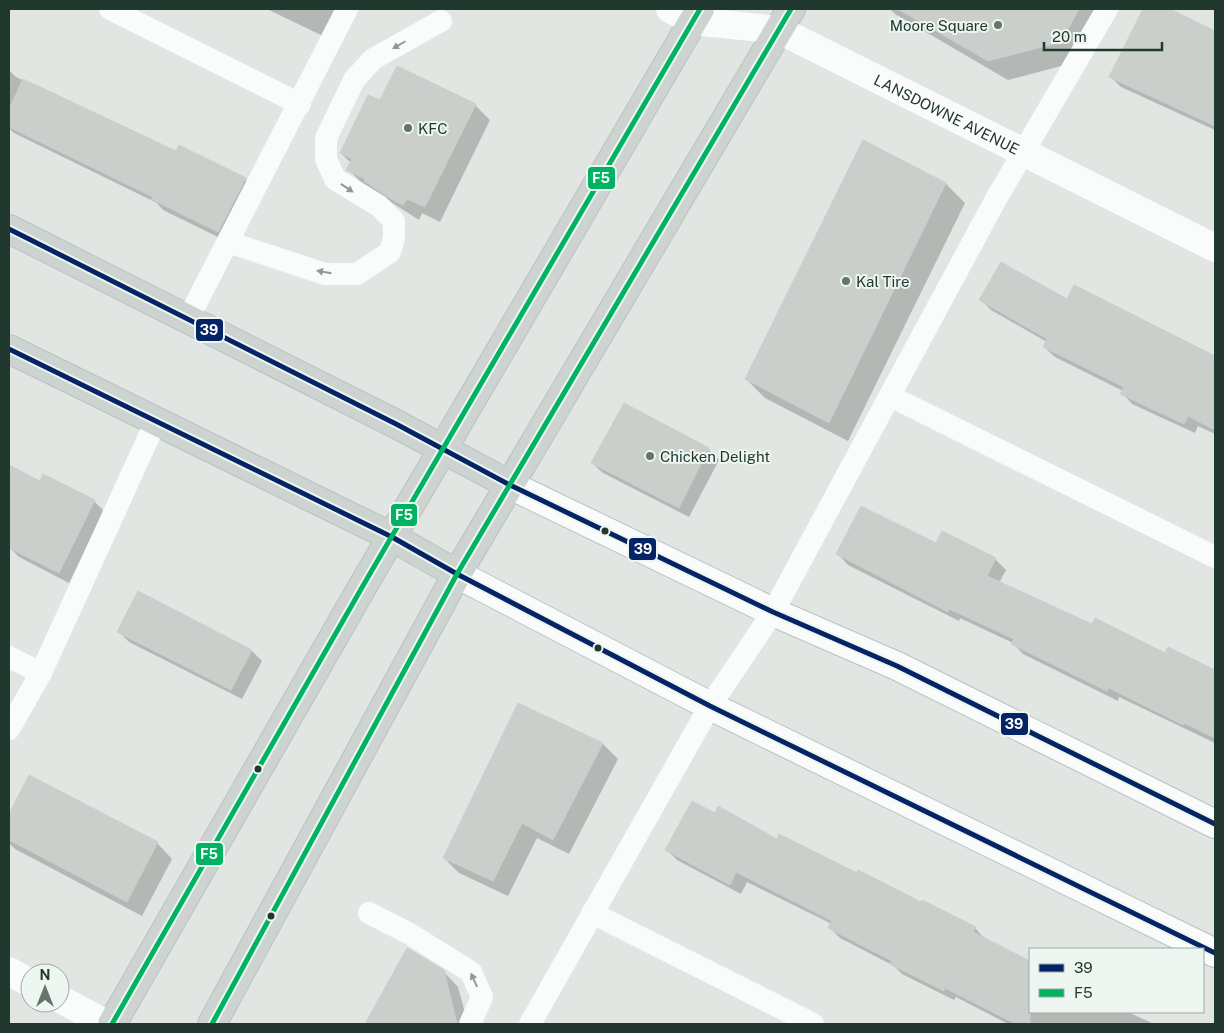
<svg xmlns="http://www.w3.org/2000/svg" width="1224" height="1033" viewBox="0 0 1224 1033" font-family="'Public Sans',sans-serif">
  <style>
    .shadow { fill: #0003 }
    .building { fill: #cacfcc; stroke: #cacfcc }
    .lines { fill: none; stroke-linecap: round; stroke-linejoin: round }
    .secondary-casing { stroke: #bac3be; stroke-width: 30 }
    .primary-casing { stroke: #bcc3bf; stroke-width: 30 }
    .lane { stroke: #fafbfb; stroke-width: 22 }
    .street { stroke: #fafbfb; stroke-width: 28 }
    .secondary { stroke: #fafbfb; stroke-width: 28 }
    .primary { stroke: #ccd3d0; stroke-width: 28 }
    .bus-1-casing { stroke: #eef6f1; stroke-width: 9 }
    .bus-2-casing { stroke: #eef6f1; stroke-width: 9 }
    .bus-1 { stroke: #052465; stroke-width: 5 }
    .bus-2 { stroke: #00b262; stroke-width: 5 }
    .oneway { fill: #8e9a94 }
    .poi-dot { fill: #64756d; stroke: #eef6f1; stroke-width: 2 }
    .bus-dot { fill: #21382e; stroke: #eef6f1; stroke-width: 2 }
    .labels { text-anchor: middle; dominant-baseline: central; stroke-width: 4; stroke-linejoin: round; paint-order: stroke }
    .poi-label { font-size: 15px; fill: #21382e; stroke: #eef6f1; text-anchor: start }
    .street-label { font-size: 15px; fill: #21382e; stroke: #eef6f1 }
    .line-badge { stroke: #eef6f1; stroke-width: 2 }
    .badge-label { font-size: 14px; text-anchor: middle; font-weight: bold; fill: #fff }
  </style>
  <rect width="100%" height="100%" fill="#e1e6e3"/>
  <g class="shadow">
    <path d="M267 9H344L329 39Z"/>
    <path d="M890 9H1108L1080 61 1008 80 895 14Z"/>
    <path d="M1145 9H1167L1198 24 1207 38 1215 42V130L1121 87 1111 77Z"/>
    <path d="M9 70 16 77 176 152 245 179 255 189 228 242 163 210 157 203 14 133 9 128Z"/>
    <path d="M381 102 475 105 490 120 440 222 422 213 419 220 363 184 348 169 351 163 341 153Z"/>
    <path d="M864 142 946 184 965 203 848 441 765 398 746 379Z"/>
    <path d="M1074 287 1215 357V434L1198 426 1195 433 1132 404 1122 393 1123 391 1055 357 1044 347 1047 342 991 310 981 300 1067 301Z"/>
    <path d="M624 404 708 449 719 460 689 517 603 473 592 463Z"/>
    <path d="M9 467 40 482 94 501 104 511 69 583 19 557 9 547Z"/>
    <path d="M936 545 995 559 1006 570 999 583 1092 626 1166 655 1211 669 1215 673V743L1119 697 1118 701 1023 654 1013 643 960 618 959 621 848 565 838 554Z"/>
    <path d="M118 631 252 651 262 661 242 699 129 642Z"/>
    <path d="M603 744 618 759 569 854 537 838 508 896 459 873 444 858Z"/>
    <path d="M30 777 157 843 172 859 142 916 15 849 9 843V817Z"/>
    <path d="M715 815 975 928 985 939 1030 962V1012H1128L1154 1024H1008L956 997 954 1000 902 974 894 966 840 938 830 928 832 924 747 882 741 894 677 860 667 850Z"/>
    <path d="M408 950 443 971 458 987 468 1024H367Z"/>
  </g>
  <g class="building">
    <path d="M898 9H1079L1061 42 988 61Z"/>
    <path d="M1143 9H1170L1215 31V126L1109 77Z"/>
    <path d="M397 66 476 104 425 207 407 199 403 205 391 199 364 181 365 179 346 170 352 159 340 153 368 95 380 100Z"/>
    <path d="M23 79 176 151 179 145 246 178 218 232 151 199 153 197 9 127V109Z"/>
    <path d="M863 140 946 183 829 423 745 379Z"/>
    <path d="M1001 262 1067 299 1074 285 1215 356V430L1188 416 1184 424 1120 394 1124 387 1043 347 1047 339 979 300Z"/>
    <path d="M624 403 709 448 679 508 591 463Z"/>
    <path d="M9 465 40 481 43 474 95 500 59 573 9 548Z"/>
    <path d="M861 506 936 543 942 531 996 558 987 576 1092 624 1095 618 1165 653 1168 647 1215 670V738L1184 723 1183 725 1109 688 1107 691 1011 644 1014 639 949 609 948 612 836 554Z"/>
    <path d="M138 591 252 650 231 690 117 632Z"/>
    <path d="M518 703 603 743 553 840 522 823 493 881 443 858Z"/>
    <path d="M29 775 158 842 127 902 9 840V814Z"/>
    <path d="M692 801 715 813 718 806 777 839 779 834 857 873 858 870 921 902 922 900 976 927 973 932 1030 961V1024H1016L945 988 944 991 890 964 892 961 828 928 832 921 736 872 730 885 665 850Z"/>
    <path d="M407 948 444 970 457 1024H365Z"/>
  </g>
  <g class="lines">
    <defs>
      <g id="secondary">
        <path d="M510 485 773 612 897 666 1215 824"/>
        <path d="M457 574 710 706 1215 953"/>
      </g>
      <g id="primary">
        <path d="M9 229 398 425 510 485"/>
        <path d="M9 349 392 537 457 574"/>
        <path d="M112 1024 368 577 700 9"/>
        <path d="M212 1024 457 574 791 9"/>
      </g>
    </defs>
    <use href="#secondary" class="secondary-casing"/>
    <use href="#primary" class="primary-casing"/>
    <g class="lane">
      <path d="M110 9 300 104"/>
      <path d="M228 242 325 274H357L390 252 394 238V221L379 206 335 179 326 159V138L354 80 373 59 441 21"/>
      <path d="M188 319 347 9"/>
      <path d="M890 396 1215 557"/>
      <path d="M9 657 41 673"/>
      <path d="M9 729 41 673 156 421"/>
      <path d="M369 913 410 934 471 972 482 997 470 1024"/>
      <path d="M592 913 813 1024"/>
      <path d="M530 1024 710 706 773 612 996 199 1107 9"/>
    </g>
    <g class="street">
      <path id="s1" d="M670 9 693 21 779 30 1215 248"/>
      <path d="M9 971 30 983"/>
      <path d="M60 999 107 1024"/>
    </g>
    <use href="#secondary" class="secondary"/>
    <use href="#primary" class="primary"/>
    <defs>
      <g id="bus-1">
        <path d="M9 229 398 425 510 485 773 612 897 666 1215 824"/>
        <path d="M9 349 392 537 457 574 710 706 1215 953"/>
      </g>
      <g id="bus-2">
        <path d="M112 1024 368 577 700 9"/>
        <path d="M212 1024 457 574 791 9"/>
      </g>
    </defs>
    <use href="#bus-1" class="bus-1-casing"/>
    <use href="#bus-2" class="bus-2-casing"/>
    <use href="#bus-1" class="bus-1"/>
    <use href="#bus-2" class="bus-2"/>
  </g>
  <defs><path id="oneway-solid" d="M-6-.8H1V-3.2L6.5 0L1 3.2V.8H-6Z" transform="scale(1.25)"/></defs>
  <g class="oneway">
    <use href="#oneway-solid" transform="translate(399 45) rotate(150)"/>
    <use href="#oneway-solid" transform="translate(347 188) rotate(34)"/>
    <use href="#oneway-solid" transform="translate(324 272) rotate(-170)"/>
    <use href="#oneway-solid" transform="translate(474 980) rotate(-114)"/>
  </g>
  <g class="poi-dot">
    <circle cx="998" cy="25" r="5"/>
    <circle cx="408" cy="128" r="5"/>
    <circle cx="846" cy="281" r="5"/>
    <circle cx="650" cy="456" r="5"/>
  </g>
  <g class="bus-dot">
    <circle cx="605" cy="531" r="4.5"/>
    <circle cx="598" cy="648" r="4.5"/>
    <circle cx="258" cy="769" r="4.5"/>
    <circle cx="271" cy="916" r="4.5"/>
  </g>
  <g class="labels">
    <g class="poi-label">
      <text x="988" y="25" text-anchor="end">Moore Square</text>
      <text x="418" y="128">KFC</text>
      <text x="856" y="281">Kal Tire</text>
      <text x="660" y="456">Chicken Delight</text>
    </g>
    <g class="street-label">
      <text stroke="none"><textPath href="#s1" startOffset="300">LANSDOWNE AVENUE</textPath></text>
    </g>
  </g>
  <g class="line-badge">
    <rect x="587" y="166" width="29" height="24" rx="5" fill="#00b262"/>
    <rect x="195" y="318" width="29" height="24" rx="5" fill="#052465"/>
    <rect x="390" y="503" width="28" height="24" rx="5" fill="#00b262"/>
    <rect x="628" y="537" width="29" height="24" rx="5" fill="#052465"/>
    <rect x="1000" y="712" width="29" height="24" rx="5" fill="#052465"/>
    <rect x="195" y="842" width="29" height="24" rx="5" fill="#00b262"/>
  </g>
  <g class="badge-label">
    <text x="601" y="183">F5</text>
    <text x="209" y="335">39</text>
    <text x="404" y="520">F5</text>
    <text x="643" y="554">39</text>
    <text x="1014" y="729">39</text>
    <text x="209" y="859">F5</text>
  </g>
  <rect width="1224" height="1033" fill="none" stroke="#21382e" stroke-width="20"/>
  <rect x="1029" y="948" width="175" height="65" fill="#eef6f1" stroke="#9caaa3"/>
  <rect x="1039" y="964" width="25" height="8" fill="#052465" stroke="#9caaa3"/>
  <text x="1074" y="973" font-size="15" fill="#21382e">39</text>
  <rect x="1039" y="989" width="25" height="8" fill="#00b262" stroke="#9caaa3"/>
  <text x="1074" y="998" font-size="15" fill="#21382e">F5</text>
  <g transform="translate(45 988)"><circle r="24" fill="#eef6f1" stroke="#9caaa3"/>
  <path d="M0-4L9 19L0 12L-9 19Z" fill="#64756d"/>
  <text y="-8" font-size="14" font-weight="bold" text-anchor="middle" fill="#21382e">N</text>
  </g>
  <path d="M1044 42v8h118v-8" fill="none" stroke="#21382e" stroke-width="2.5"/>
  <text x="1052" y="42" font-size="15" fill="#21382e" stroke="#eef6f1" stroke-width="4" paint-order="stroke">20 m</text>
</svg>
